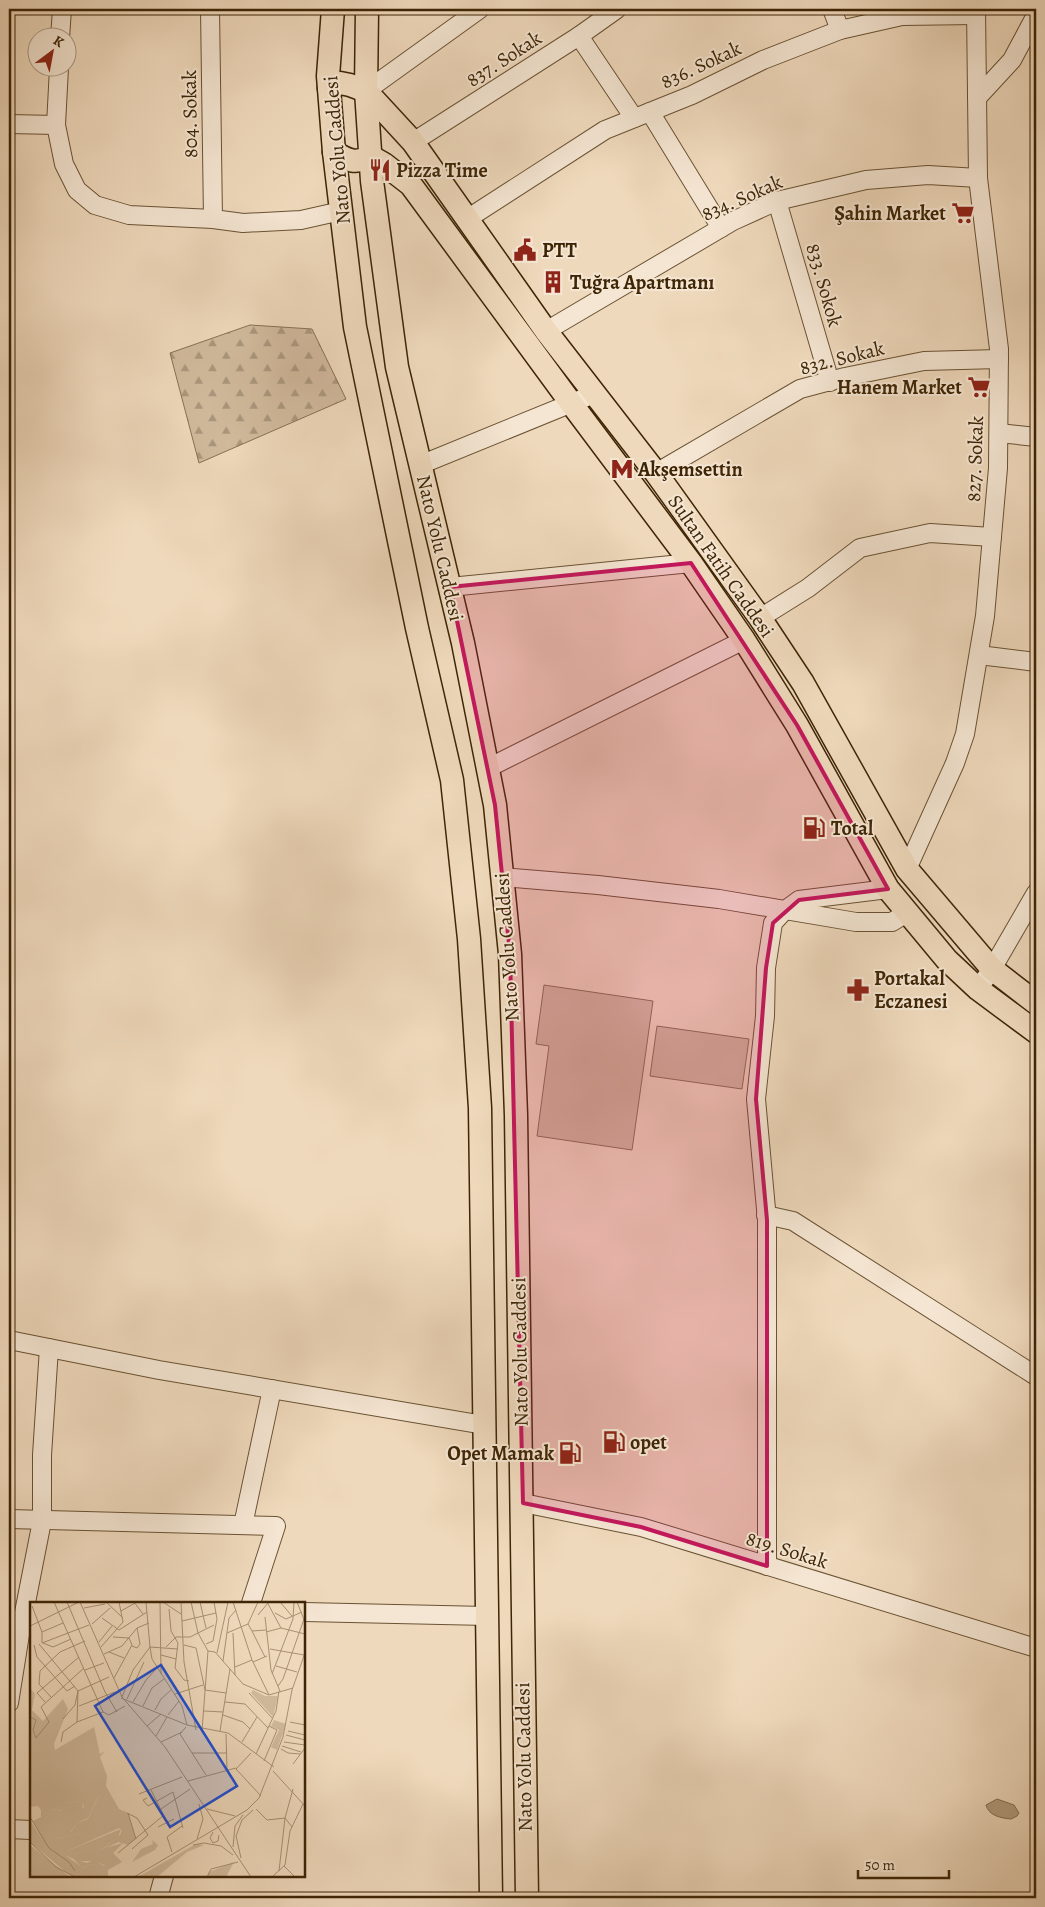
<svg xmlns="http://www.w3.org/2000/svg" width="1045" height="1907" viewBox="0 0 1045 1907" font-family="Alegreya,serif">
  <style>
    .grass { fill: #d1ba9d; stroke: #887051 }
    .forest { fill: url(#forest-firs); stroke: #887051 }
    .water { fill: #b39c7e; stroke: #846c4e }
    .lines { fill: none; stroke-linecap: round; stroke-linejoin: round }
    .minor-casing { stroke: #6a5233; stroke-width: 20 }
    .major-casing { stroke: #3e2505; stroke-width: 25 }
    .minor { stroke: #f5e6d3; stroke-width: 18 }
    .major { stroke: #efd9bc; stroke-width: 22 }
    .marked { fill: #c2185b; fill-opacity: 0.2; stroke: #c2185b; stroke-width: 4; stroke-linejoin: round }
    .labels { text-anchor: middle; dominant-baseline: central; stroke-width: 4; stroke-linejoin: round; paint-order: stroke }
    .street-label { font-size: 20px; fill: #3e2505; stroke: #f5e6d3 }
    .poi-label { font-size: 20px; font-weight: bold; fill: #3e2505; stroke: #f5e6d3; text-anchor: start }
    .inset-road { fill: none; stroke: #a89173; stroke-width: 1 }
    .view { fill: #1d4ed8; fill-opacity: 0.15; stroke: #1d4ed8; stroke-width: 2.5 }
    .inset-edge { fill: none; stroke: #3e2505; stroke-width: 2.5 }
  </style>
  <defs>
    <pattern id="forest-firs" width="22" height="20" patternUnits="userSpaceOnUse" patternTransform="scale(1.25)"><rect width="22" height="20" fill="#d1ba9d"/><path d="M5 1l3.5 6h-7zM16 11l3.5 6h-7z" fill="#ab977e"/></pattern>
  </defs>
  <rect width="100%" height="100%" fill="#efd9bc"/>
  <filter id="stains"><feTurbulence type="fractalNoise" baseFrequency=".004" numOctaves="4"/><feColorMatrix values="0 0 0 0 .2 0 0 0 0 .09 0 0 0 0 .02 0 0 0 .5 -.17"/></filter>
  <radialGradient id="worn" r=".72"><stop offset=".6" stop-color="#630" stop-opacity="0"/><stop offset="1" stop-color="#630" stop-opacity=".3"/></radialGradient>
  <g class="grass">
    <path d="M544 985 653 1001 632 1150 537 1136 549 1046 536 1044Z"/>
    <path d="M657 1026 749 1039 742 1089 650 1076Z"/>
  </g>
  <path class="forest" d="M250 325 312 329 346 399 199 463 170 353Z"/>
  <path class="water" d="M997 1799 1014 1805 1019 1813 1017 1816 1011 1819C1001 1818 989 1816 986 1805Z"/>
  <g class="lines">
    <defs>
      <g id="minor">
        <path d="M210 9 213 219"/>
        <path d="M832 9 840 30"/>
        <path d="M579 36 634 118"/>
        <path d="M60 38 62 9"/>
        <path d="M59 68 56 125 64 164 77 190 95 205 129 215 213 219 243 223 301 220 341 211"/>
        <path d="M366 91 480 9"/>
        <path d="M977 98 1012 60 1036 15"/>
        <path d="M650 112 721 228"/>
        <path d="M9 124 56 125"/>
        <path d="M413 142 579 36 617 9"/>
        <path d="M777 201 830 382"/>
        <path d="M467 219 605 130 692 95 763 60 840 30 902 16 976 15"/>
        <path d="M546 331 733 221 777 201 866 180 928 175 978 178"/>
        <path d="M999 433 1036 437"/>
        <path d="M420 465 594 394"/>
        <path d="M656 473 800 389 845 377 924 361 999 359"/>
        <path d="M450 587 691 563"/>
        <path d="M760 618 808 588 860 548 930 533 992 537"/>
        <path d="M979 655 1036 662"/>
        <path d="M488 768 744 640"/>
        <path d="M907 869 955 763 965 734 985 616 998 468 999 349 978 178 976 9"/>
        <path d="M502 877 598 885 719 899 856 922H892L908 912"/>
        <path d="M978 989 992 969 1036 893"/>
        <path d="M766 1215 793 1221 1036 1376"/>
        <path d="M9 1340 159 1370 484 1425"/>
        <path d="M523 1503 641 1527 1036 1648"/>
        <path d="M9 1519 276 1526 251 1603"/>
        <path d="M243 1525 272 1389"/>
        <path d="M767 1566V1220L756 1099 765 1016 766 968 773 923 784 911 799 900 888 889"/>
        <path d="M304 1612 487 1616"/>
        <path d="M9 1703 21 1628 42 1521V1455L49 1348"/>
        <path d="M9 1829 31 1830"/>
        <path d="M158 1898 164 1876"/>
      </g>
      <g id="major">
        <path d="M333 9 328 76 334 152 355 327 417 628 452 780 469 939 480 1108 491 1898"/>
        <path d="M367 9 366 91 372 181 397 367 463 643 495 805 510 954 516 1115 527 1898"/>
        <path d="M329 88 340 83 350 85 366 91 413 142 546 331 656 473 760 618 803 683 907 869 992 969 1036 1003"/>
        <path d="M334 152C347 160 356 165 370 156L384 164 411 185 571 403 691 563 744 640 797 725 888 889 947 960 978 989 1036 1032"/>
      </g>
    </defs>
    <use href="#minor" class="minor-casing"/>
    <use href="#major" class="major-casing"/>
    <use href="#minor" class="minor"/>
    <use href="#major" class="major"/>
  </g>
  <path class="marked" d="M691 563 797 725 888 889 799 900 773 923 766 968 756 1099 767 1220V1566L641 1527 523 1503 510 954 495 805 450 587Z"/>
  <defs>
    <symbol id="restaurant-bare" viewBox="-9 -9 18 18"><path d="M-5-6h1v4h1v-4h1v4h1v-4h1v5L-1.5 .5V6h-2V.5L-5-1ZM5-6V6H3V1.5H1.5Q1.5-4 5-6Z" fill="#8f2418" stroke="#f5e6d3" stroke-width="2.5" paint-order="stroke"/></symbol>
    <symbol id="supermarket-bare" viewBox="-9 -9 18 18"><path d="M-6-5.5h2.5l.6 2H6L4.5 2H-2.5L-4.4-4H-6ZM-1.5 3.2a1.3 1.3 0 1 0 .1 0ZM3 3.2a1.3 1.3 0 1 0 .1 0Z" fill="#8f2418" stroke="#f5e6d3" stroke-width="2.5" paint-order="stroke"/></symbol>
    <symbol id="civic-bare" viewBox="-9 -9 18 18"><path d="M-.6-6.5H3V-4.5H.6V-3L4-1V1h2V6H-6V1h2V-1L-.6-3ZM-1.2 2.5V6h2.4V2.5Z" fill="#8f2418" stroke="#f5e6d3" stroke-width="2.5" paint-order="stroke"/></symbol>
    <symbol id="building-bare" viewBox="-9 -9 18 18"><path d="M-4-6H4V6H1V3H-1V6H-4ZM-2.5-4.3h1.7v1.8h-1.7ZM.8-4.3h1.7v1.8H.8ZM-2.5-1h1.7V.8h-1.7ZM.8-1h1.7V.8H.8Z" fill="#8f2418" stroke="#f5e6d3" stroke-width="2.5" paint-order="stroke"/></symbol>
    <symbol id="metro-bare" viewBox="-9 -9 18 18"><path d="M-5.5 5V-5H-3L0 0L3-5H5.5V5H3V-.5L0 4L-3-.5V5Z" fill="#8f2418" stroke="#f5e6d3" stroke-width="2.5" paint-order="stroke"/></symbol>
    <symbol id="fuel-bare" viewBox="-9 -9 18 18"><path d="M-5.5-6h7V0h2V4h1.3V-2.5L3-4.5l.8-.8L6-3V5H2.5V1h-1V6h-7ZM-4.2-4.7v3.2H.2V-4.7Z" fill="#8f2418" stroke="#f5e6d3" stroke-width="2.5" paint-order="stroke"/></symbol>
    <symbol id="pharmacy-bare" viewBox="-9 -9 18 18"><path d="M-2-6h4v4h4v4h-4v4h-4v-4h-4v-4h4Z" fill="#8f2418" stroke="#f5e6d3" stroke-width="2.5" paint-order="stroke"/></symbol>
  </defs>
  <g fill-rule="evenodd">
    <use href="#restaurant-bare" x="364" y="154" width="32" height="32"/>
    <use href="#supermarket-bare" x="947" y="197" width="32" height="32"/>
    <use href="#civic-bare" x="509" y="234" width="32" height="32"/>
    <use href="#building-bare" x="537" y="266" width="32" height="32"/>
    <use href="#supermarket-bare" x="963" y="371" width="32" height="32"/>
    <use href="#metro-bare" x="606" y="453" width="32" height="32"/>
    <use href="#fuel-bare" x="798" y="812" width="32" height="32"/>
    <use href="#pharmacy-bare" x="842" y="974" width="32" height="32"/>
    <use href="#fuel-bare" x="598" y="1426" width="32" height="32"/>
    <use href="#fuel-bare" x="554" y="1437" width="32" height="32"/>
  </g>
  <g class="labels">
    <g class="street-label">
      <text transform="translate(504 59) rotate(-33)">837. Sokak</text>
      <text transform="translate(701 65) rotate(-25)">836. Sokak</text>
      <text transform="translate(190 114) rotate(-91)">804. Sokak</text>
      <text transform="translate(337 150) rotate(-95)">Nato Yolu Caddesi</text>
      <text transform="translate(742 198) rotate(-24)">834. Sokak</text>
      <text transform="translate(824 285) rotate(74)">833. Sokok</text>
      <text transform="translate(842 358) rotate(-14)">832. Sokak</text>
      <text transform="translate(975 459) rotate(-88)">827. Sokak</text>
      <text transform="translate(440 548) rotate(77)">Nato Yolu Caddesi</text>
      <text transform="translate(721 566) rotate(55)">Sultan Fatih Caddesi</text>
      <text transform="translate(507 947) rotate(-94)">Nato Yolu Caddesi</text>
      <text transform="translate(520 1352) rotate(-91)">Nato Yolu Caddesi</text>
      <text transform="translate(787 1550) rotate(17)">819. Sokak</text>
      <text transform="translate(524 1757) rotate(-91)">Nato Yolu Caddesi</text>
    </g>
    <g class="poi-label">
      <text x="396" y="170">Pizza Time</text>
      <text x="946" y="213" text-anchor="end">Şahin Market</text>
      <text x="542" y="250">PTT</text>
      <text x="570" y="282">Tuğra Apartmanı</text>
      <text x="962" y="387" text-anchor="end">Hanem Market</text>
      <text x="638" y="469">Akşemsettin</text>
      <text x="831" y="828">Total</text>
      <text x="874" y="978">Portakal<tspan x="874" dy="23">Eczanesi</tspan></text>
      <text x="630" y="1442">opet</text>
      <text x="554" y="1453" text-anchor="end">Opet Mamak</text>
    </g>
  </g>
  <g transform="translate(30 1602)">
    <rect width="275" height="275" fill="#efd9bc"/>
    <path d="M70 192 58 216 47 221 40 230 50 232 26 237 20 225 13 222 22 207 31 209 36 202 49 199 54 201 52 206 61 207ZM0 219 13 237 53 266 60 262 76 264 65 259H50L53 248 45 253 37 249 91 227 88 235 72 247 93 241 83 251 92 260 78 268V275H45L37 271 0 240ZM166 242 174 243 157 250 127 275H108ZM0 243 40 275H0Z" fill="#d1ba9d"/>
    <path d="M0 86 5 92 2 108 13 119 33 97 38 107 24 142 25 148 64 125 70 152 75 149 70 155 77 174 76 184 89 207 98 211 106 237 98 243 88 240 72 248 90 233 92 228 89 226 37 249 45 253 55 247 50 259 57 261 64 258 75 265 60 262 52 266 44 257 32 252 13 237 3 219 11 215V208L8 204 0 205ZM70 192 58 217 47 221 40 231 50 232 26 237V227L13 222 22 207 34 209 36 202 49 199 54 201 53 208 61 207ZM122 238 128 243 125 248 102 260 111 247 123 242ZM204 260 196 275H177L179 270Z" fill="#d1ba9d" fill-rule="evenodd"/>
    <path d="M223 88 235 94H248L243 115 221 91ZM244 118 256 122 247 148 241 145 249 128 241 124Z" fill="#d1ba9d"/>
    <path class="inset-road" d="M24 0 73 110M37 0 75 90 87 110M50 0 92 95 135 145 221 275M76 0 93 16M104 0 113 12M130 0 131 72M133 0 151 12M151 0 154 60 166 128M161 0 168 31 178 49 172 129M170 0 176 26M203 0 222 58 239 93M237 0 251 26M250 0 262 14M267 0 275 20M2 4 12 30V41L59 23M54 6 75 2M139 7 141 29 148 41 145 66 154 78 159 79M91 9 105 1M245 11 256 17 272 10M228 13 238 1M235 15 241 68 250 89M72 16 89 28 117 10M152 19 186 11M62 22 80 6M218 22 228 0M0 24 49 0M222 29 235 55M12 30 33 21M236 30 251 26 275 32M197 31 218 22 222 29 236 28M203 31 205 73M83 35 99 36 102 43 84 76M69 40 82 24M13 41 23 45 41 37M9 42 48 89 45 103 33 117M176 42 183 39 187 17 184 0M4 43 7 55 37 89 45 84M154 43 166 46 175 88 196 91M102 44 107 46 110 42 107 26M71 45 93 20 89 0M136 45 146 35H160L184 23M148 47 120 45 122 57 152 104 157 123M240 47 274 53M178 49 185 50 213 82 239 93M79 50 94 56M187 51 198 0M74 52 92 44 107 26 119 21M131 53 146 57M193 59 199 16 206 8M223 60 237 54M246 64 267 70M205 65 222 58M55 68 74 61M242 72 263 17 264 0M248 84 253 77 274 17M219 91 243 117M145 92 173 83M239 93 263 86M21 95 9 82 10 69 30 50 55 39M92 95 103 68 120 45 116 0M91 96 157 123 198 131 244 165M97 97 114 60M15 100 7 91 49 55M103 100 116 78 127 66M195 100 215 102 238 126M49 104 85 90M113 104 122 86 134 77M125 108 131 97 142 87M174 109 193 110M73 110 47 120 48 89 79 75M73 110 79 113 95 104M138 113 149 99M193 113 213 120 220 127M0 115 6 118 3 128 6 136 19 120 11 105 54 66M260 120 275 123M117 124 131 112M156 125 150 132 176 173M190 129 200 67M258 129 275 133M196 132 197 167M256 133 275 138M126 134 137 115M31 140 33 130 47 120M131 140 152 130M212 140 227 115M254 140 275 143M252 144 271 150M251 147 258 151 270 152M162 151H196M221 151 206 167 231 194M226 152 246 109 249 89M234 159 247 128 239 124M263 162 275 146M243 169 275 204M158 179 206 166M121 188 137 220M109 192 152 175M117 196 113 198 118 204 143 190 153 226M131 207 160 187M177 207 205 214M226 207 237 218 255 216 262 225M97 211 107 216 118 233M98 211 106 237M0 215 19 246 39 260 45 269M128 225 144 217M183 230 180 236 183 241 188 239 189 233M167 237 173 217 169 202M0 240 26 265 45 275M163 243 174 241 191 244 203 253M203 245 205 224 213 213M102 247 118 233M142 250 137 235 152 224M88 251 134 213M211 256 206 234 212 218 223 208M254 264 265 275M249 269 255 216 263 187M104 275 217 208 229 196 253 135 262 88 275 51M177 275 181 267 208 260M242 275 255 263 260 229 273 202"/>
    <path class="view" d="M131 63 207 184 140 225 65 104Z"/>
    <rect width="275" height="275" class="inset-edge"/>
  </g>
  <rect width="1045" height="1907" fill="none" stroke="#efd9bc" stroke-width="30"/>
  <rect x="10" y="10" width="1025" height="1887" fill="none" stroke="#3e2505" stroke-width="2.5"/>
  <rect x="15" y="15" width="1015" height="1877" fill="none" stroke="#3e2505"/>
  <g transform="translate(52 52) rotate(32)"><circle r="24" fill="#f5e6d3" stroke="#ac9981"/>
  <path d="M0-4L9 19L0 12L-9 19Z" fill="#8f2418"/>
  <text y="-8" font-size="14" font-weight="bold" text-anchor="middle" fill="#3e2505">K</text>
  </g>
  <path d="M858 1870v8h91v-8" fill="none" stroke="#3e2505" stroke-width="2.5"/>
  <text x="865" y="1870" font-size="15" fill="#3e2505" stroke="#f5e6d3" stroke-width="4" paint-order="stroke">50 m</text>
  <rect width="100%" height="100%" filter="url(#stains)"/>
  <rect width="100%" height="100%" fill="url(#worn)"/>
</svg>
